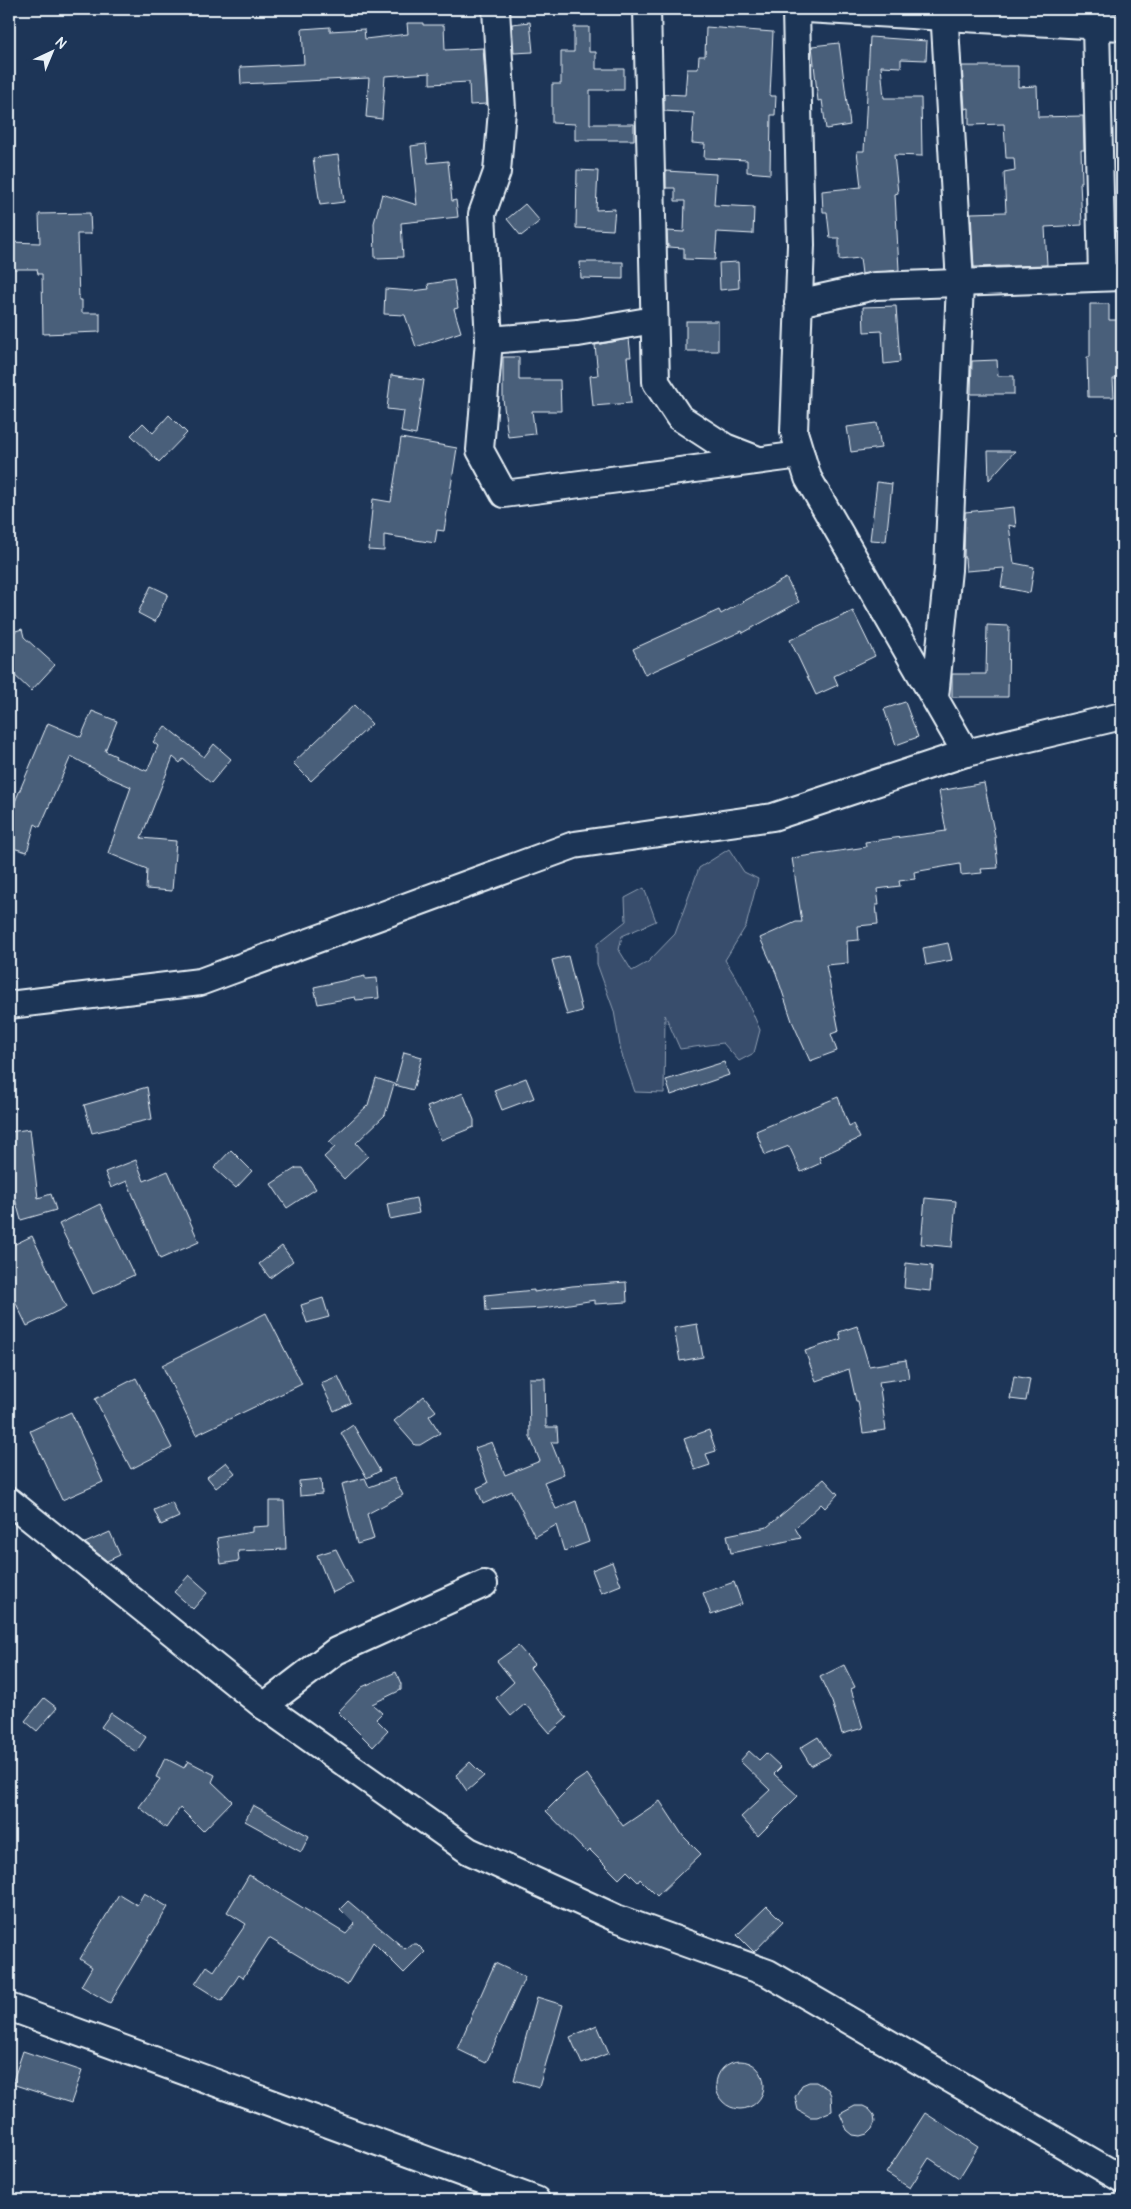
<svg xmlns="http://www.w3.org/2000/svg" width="1131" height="2209" viewBox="0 0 1131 2209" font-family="Pangolin,sans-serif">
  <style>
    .green { fill: #374d6c; stroke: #909fb2 }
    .building { fill: #495e7a; stroke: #e8f1f8 }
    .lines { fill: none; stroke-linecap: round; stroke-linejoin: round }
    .minor-casing { stroke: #e8f1f8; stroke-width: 30 }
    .minor { stroke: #1d3557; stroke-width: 26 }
  </style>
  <rect width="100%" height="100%" fill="#1d3557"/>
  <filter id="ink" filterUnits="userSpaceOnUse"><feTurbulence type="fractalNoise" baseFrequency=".02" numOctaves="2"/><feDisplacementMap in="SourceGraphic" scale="10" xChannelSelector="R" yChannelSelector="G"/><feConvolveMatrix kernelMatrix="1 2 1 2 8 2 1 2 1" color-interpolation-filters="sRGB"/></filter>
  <g filter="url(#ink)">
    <path class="green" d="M729 849 744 872 758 879 746 926 725 960 741 986 760 1030 754 1053 739 1061 723 1043 680 1049 665 1015 664 1093 635 1092 621 1052 614 1011 597 964V944L626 921 625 898 644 888 656 921 622 936 619 950 632 971 648 962 675 934 699 868Z"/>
    <g class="building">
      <path d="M530 22 533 52 514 53 512 24Z"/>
      <path d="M407 23H423V25H444L445 50 483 48 487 104 470 105 469 82 430 84V73L385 76 382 119 366 117 369 78 241 84 240 67 304 64 302 29 330 27V31L364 29 365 39 408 34Z"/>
      <path d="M574 27H589V52H596V69H624V90H590V124H634V140H575V124L552 123V84H561V52H574Z"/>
      <path d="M706 27 773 32 770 96H776L775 115H771L770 174 747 172V160L704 158 705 144 692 143 694 113 664 111V94L685 95 687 69H698L699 56H705Z"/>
      <path d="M870 37 927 41 926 60 901 59V67L881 66 884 98H921L922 156 894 155 898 193 895 194 899 270 862 274 860 258 839 260V238H830L827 212H823L822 191 861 187 857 151H864Z"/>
      <path d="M839 43 850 125 826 129 822 100 818 101 812 46Z"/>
      <path d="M962 66H1018V87L1037 86 1038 117 1083 116 1084 150H1081L1082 182H1080L1082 225 1045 227 1047 265 974 267 971 213 1006 212 1004 172 1015 170 1014 158H1006L1004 124 969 125V108L965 109Z"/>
      <path d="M426 144 428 163 448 161 452 201 456 200 458 217 401 223 403 257 375 258 374 223 382 194 417 205 411 146Z"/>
      <path d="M338 155 344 202 320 205 313 158Z"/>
      <path d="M577 170 598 171 596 210 615 209 613 230 576 228Z"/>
      <path d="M666 171 716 174 714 205 754 207 753 234 717 232 715 260 684 259V248L668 247 667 231 684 232 685 201H675V188H666Z"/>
      <path d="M525 204 540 221 521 236 507 219Z"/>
      <path d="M90 213 91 234H77L79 300H82V313H100V332L43 334 42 274H38L37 269H9V242L40 243 39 214Z"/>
      <path d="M580 262H623V279L581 278Z"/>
      <path d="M738 262 739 288 720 290 719 263Z"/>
      <path d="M454 280 458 308 454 309 461 332 416 347 405 315 384 314 385 289 412 291 429 289 428 284Z"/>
      <path d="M1090 304H1109V320H1122V379H1113L1114 397H1088L1087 357H1090Z"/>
      <path d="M896 306 900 362 884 364 882 331 864 332 863 307Z"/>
      <rect x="686" y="321" width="32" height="30"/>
      <path d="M629 339 631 357H627L631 403 593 406 590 376 598 375 595 345Z"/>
      <path d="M503 357H519V380H560L561 411H532L535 434 508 437 503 399Z"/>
      <path d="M997 360 998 376H1014V394H971L972 361Z"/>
      <path d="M391 375 424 380 416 435 401 432 404 411 387 409Z"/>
      <path d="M169 415 187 433 159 462 131 435 143 423 153 433Z"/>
      <path d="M877 423 881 448 851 452 847 427Z"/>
      <path d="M401 438 457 448 444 531 437 530 435 543 384 535V551L368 550 373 499 391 502Z"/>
      <path d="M988 451H1015L989 480Z"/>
      <path d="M877 482 892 484 886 541 870 540Z"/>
      <path d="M1014 507 1016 527 1009 525 1014 563 1034 567 1030 593 1001 587 1004 568 966 571 965 558H964L965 512Z"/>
      <path d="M786 578 799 602 743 633 742 631 645 675 633 649 719 610 721 614Z"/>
      <path d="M151 586 168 594 155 622 138 613Z"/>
      <path d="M853 611 875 656 834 676 838 685 816 695 790 640Z"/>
      <path d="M987 625 1009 626 1008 697H952V674H986Z"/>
      <path d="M22 629 24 637 55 665 31 691 9 670V633Z"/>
      <path d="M905 702 918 737 896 745 884 709Z"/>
      <path d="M354 705 372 724 311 781 293 763Z"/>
      <path d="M92 711 117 721 105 751 116 756 115 758 147 771 158 746 153 742 165 726 204 757 214 744 231 759 211 783 183 759 180 763 173 757 141 838 176 841 172 891 146 889 147 869 108 853 131 787 110 778 71 756 40 827 35 824 27 852 9 847V816L48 723 81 737Z"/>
      <path d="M984 783 995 836 998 868 981 869 982 873 961 875 960 864 914 872 915 879 899 881 900 886 877 889 879 905H876L878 924 858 926 859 940 847 941 848 963 826 965 839 1031 831 1034 837 1051 810 1061 792 1021 776 973 760 938 796 922H802L792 858 866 847 865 842 946 831 939 791Z"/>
      <path d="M948 943 952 960 926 965 923 948Z"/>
      <path d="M568 956 582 1011 567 1015 552 960Z"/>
      <path d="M365 976V979L377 978 379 998 356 1000 355 997 318 1004 314 987Z"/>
      <path d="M404 1052 422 1057 413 1090 395 1085Z"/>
      <path d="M724 1062 729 1075 671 1095 666 1080Z"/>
      <path d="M376 1078 394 1084 385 1115 356 1143 368 1156 344 1179 324 1157 335 1147 329 1142 368 1105Z"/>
      <path d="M526 1078 534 1098 502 1110 494 1090Z"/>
      <path d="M147 1087 152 1119 92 1133 84 1105Z"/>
      <path d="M463 1093 474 1120V1127L441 1140 427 1107Z"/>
      <path d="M838 1097 849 1126 853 1124 860 1138 819 1157 821 1163 801 1172 789 1146 765 1155 756 1131Z"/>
      <path d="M30 1129 38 1198 51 1194 56 1210 21 1220 9 1177V1132Z"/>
      <path d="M231 1150 252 1171 236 1188 214 1168Z"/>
      <path d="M136 1160 144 1181 168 1171 199 1242 160 1259 127 1181 111 1188 105 1172Z"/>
      <path d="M296 1168H302L316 1189 287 1208 271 1184Z"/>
      <path d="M416 1198 419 1213 390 1219 387 1204Z"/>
      <path d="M925 1198 956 1201 952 1247 921 1244Z"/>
      <path d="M100 1204 134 1275 93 1294 59 1224Z"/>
      <path d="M32 1236 66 1307 27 1326 9 1289V1247Z"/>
      <path d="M282 1246 293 1261 270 1278 259 1264Z"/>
      <path d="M906 1263 932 1266 930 1291 904 1288Z"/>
      <path d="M626 1282 627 1302 595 1304V1300L544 1308 486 1311 485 1295 534 1290V1292L572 1286Z"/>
      <path d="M323 1298 329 1317 307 1323 301 1305Z"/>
      <path d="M266 1313 302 1384 196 1435 162 1365Z"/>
      <path d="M697 1324 703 1357 680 1361 674 1328Z"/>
      <path d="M857 1326 869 1366 906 1360 909 1378 879 1382 886 1430 863 1433 858 1401H856L849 1369 816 1381 805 1351 841 1339 839 1332Z"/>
      <path d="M338 1376 351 1403 334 1411 321 1383Z"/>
      <path d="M1014 1376 1030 1379 1026 1401 1010 1399Z"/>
      <path d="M136 1378 172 1448 131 1469 95 1399Z"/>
      <path d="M529 1378H545L546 1427H557L558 1442H551L564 1474 544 1482 556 1509 576 1501 589 1542 564 1551 556 1525 535 1537 512 1491 483 1504 477 1488 488 1483 475 1448 492 1442 505 1475 540 1461 530 1437Z"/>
      <path d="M424 1396 436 1411 429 1416 440 1433 420 1445H415L394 1421Z"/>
      <path d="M71 1412 103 1482 62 1500 30 1431Z"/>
      <path d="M353 1425 380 1471 367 1478 341 1433Z"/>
      <path d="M709 1430 716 1451 706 1454 710 1465 695 1470 684 1439Z"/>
      <path d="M226 1462 235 1473 216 1488 207 1477Z"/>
      <path d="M365 1478 369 1487 394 1478 403 1495 367 1514 374 1539 357 1544 342 1484Z"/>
      <path d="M321 1479 322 1494 300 1496 299 1481Z"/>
      <path d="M824 1479 838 1494 825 1508 821 1504 795 1528 801 1538 731 1553 727 1535 767 1527Z"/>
      <path d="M269 1501H284L286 1549 238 1551 239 1561 221 1564 217 1538 252 1532V1527L269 1526Z"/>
      <path d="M172 1502 179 1517 161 1525 154 1510Z"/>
      <path d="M110 1532 120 1555 107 1561 85 1543Z"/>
      <path d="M336 1549 353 1583 332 1593 317 1555Z"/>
      <path d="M612 1562 621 1585 601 1593 592 1570Z"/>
      <path d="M189 1575 208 1592 193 1609 174 1592Z"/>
      <path d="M734 1582 742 1604 711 1615 703 1593Z"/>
      <path d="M518 1646 534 1664 530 1668 567 1718 550 1733 525 1704 511 1716 496 1698 514 1682 497 1661Z"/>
      <path d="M844 1665 855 1687 851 1689 863 1728 842 1734 832 1702 820 1677Z"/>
      <path d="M396 1672 401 1684V1690L372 1704 382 1713 376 1719 388 1731 373 1747 338 1712 362 1687Z"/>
      <path d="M44 1698 57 1708 37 1731 25 1721Z"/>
      <path d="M111 1713 146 1737 136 1752 101 1727Z"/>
      <path d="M818 1737 830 1756 811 1766 800 1748Z"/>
      <path d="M749 1751 759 1760 766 1753 781 1767 774 1774 798 1796 758 1836 741 1817 770 1790 740 1761Z"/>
      <path d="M165 1758 184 1768 188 1761 215 1775 212 1782 232 1801 203 1831 180 1808 166 1828 139 1807 160 1779 156 1777Z"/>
      <path d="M470 1762 484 1776 467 1791 456 1775Z"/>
      <path d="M587 1774 623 1826 660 1801 683 1836 701 1854 657 1896 640 1879 638 1882 627 1871 619 1879 590 1850 587 1853 546 1811 575 1782Z"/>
      <path d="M253 1805 309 1836 301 1852 245 1821Z"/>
      <path d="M249 1875 346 1934 355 1924 340 1909 348 1901 405 1949 411 1944H417L425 1952 404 1973 373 1942 347 1985 269 1938 243 1978 239 1975 222 2001 195 1984 207 1966 214 1971 246 1924 227 1912Z"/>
      <path d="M144 1893 168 1907 110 2003 81 1986 92 1967 80 1959 119 1894 137 1905Z"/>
      <path d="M767 1906 783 1922 754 1952 737 1935Z"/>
      <path d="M495 1963 525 1977 486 2063 457 2049Z"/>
      <path d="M537 1997 563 2005 539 2087 514 2080Z"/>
      <path d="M597 2025 609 2053 582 2064 570 2037Z"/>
      <path d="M23 2051 82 2071 71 2103 12 2084Z"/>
      <circle cx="740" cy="2085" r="24"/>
      <path d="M809 2082H816L828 2089 831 2095 832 2111 817 2117H810L798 2110 795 2097 802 2085Z"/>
      <path d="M855 2106H863L869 2109 874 2115 875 2122 872 2129 867 2134 860 2136 853 2135 847 2130 840 2114Z"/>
      <path d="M925 2113 978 2147 959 2178 929 2158 910 2188 886 2173Z"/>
    </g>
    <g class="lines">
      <defs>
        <g id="minor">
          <path d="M496 9 502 110 497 172 482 214 489 340 480 450 504 494 801 455"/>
          <path d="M647 9 656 382 679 417 725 447 756 459"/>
          <path d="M796 9 801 245 794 432 808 478 966 753"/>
          <path d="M806 9 1122 27"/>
          <path d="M1096 26 1102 277"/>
          <path d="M798 303 875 286 1122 277"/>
          <path d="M489 340 578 333 654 320"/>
          <path d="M935 697 948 570 960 283 944 9"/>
          <path d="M9 1005 200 982 574 845 773 817 966 753 1122 716"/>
          <path d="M9 1501 264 1706 469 1851 616 1918 768 1973 1122 2179"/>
          <path d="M264 1706 336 1651 484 1584"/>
          <path d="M9 2007 536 2200"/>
        </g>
      </defs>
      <use href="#minor" class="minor-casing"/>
      <use href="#minor" class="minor"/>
    </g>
  </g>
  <rect width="1131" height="2209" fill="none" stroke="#1d3557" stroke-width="30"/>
  <rect x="15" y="15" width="1101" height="2179" fill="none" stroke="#e8f1f8" stroke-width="2" filter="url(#ink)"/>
  <g transform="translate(52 52) rotate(44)" stroke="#1d3557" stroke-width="4" paint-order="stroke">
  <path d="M0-4L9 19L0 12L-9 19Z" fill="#e8f1f8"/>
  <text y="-8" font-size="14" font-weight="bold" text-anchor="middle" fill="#e8f1f8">N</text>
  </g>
</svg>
